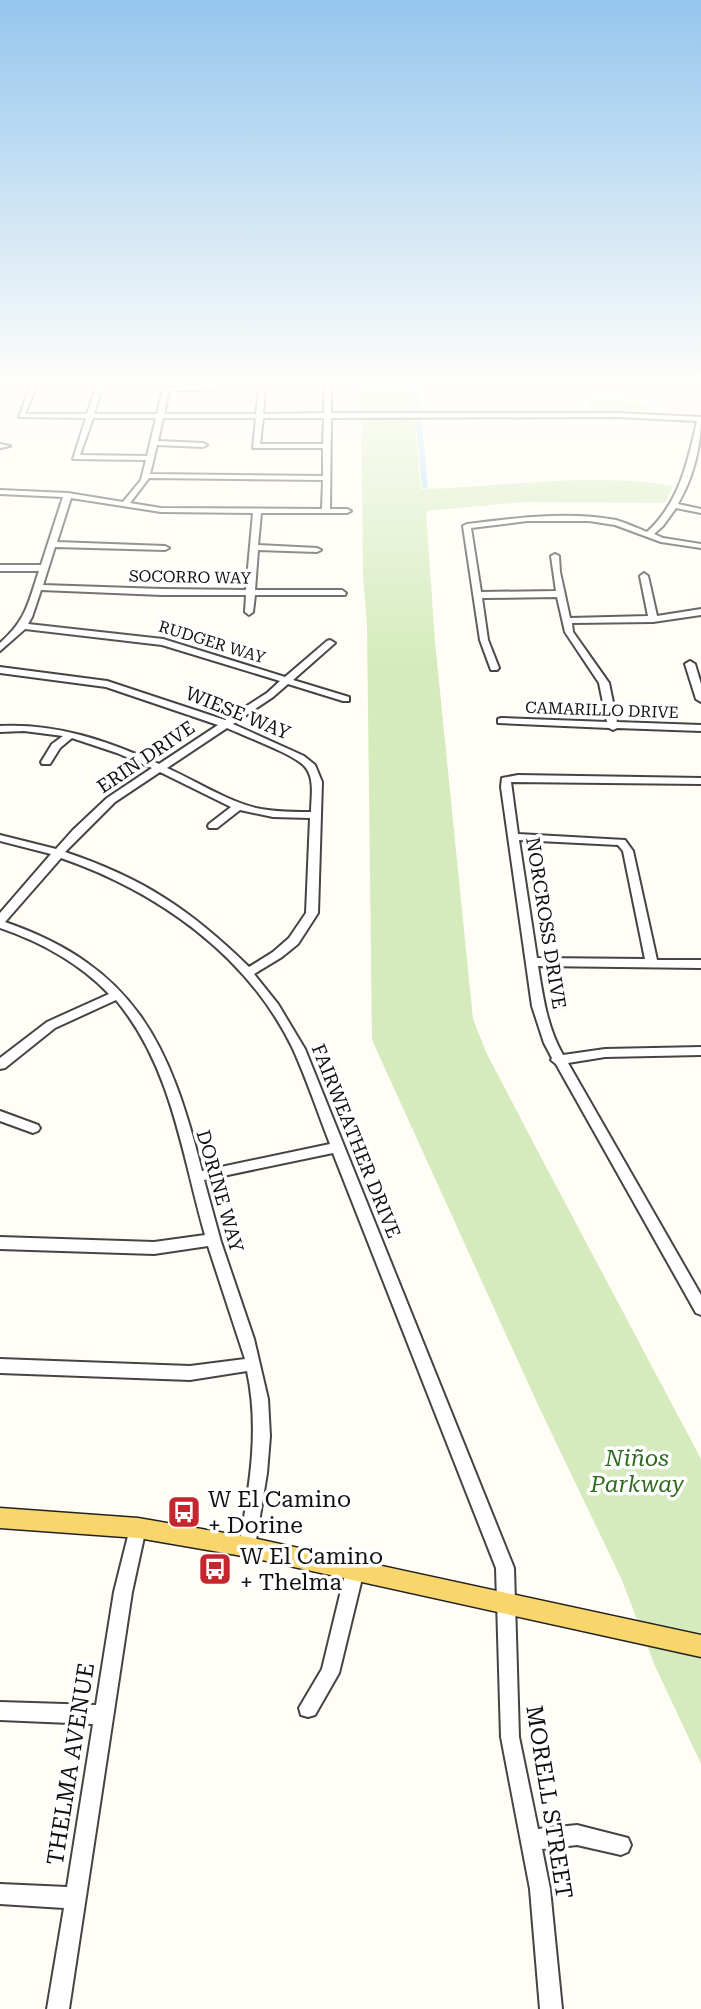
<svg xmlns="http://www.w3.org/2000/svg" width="701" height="2009" viewBox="0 0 701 2009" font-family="'Roboto Serif',serif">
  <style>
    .green { fill: #d5ebbd }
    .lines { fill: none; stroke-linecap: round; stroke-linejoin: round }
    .canal { fill: #b9e0f7; fill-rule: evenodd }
    .minor-casing { stroke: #444; stroke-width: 4 }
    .major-casing { stroke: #222; stroke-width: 3 }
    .minor { fill: #fff; fill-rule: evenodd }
    .major { fill: #f9d66b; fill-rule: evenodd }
    .labels { text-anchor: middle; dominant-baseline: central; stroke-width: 7; stroke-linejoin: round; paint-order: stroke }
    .far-street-label { font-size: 16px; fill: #111; stroke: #fff }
    .street-label { font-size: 19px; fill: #111; stroke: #fff }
    .near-park-label { font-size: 23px; font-style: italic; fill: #2f6b1f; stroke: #fff }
    .near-poi-label { font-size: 23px; fill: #111; stroke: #fff; text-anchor: start }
    .near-street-label { font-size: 23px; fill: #111; stroke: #fff }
  </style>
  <rect width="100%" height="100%" fill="#fffdf5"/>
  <g class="green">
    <path d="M361 382H411L421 489C505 487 590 472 673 486L665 503 523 502 426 511 435 642 473 1019 486 1052 535 1146 701 1459V1764L655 1666 621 1578 538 1405 372 1040 367 626 363 577Z"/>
    <path d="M587 399H627L629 404 647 405 650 412 591 411Z"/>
  </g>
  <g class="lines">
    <path class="canal" d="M412 382H418L428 487 425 489 422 487Z"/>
    <defs>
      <g id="minor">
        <path d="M32 382H38L25 414H87L98 382H104L94 414H157L165 382H171L170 387 213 385 216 387 213 389 169 391 164 414H256L260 382H266L263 414 324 413 325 382H331V413H617L701 417C701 447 693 478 678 504L701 509V513L676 508 663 526 654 534 663 538 701 544V548L661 542 615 525 589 521H527L471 528 481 592 556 591 551 556 555 554 559 556 560 572 570 618 648 616 640 576 644 573 648 576 657 616 701 609V615L653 622 572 623 573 632 609 683 617 722 701 725V731L617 728 613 730 609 728 498 723V719L501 718 607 722 599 683 565 632 557 597 482 598 488 640 499 668 497 670H491L480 640 463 526 467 524C516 518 567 511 616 520 626 523 637 528 647 532 679 503 688 462 697 421L617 417 331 418 330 509H347L351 511 347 513H261L258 545 317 548 321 550 317 552 258 550 255 590H342L346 593 345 595H255L253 612 249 615 245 612 246 595H162L41 590 32 617 28 624 163 639 285 677 327 641 330 640 335 643 293 680 349 697V701H343L288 684 273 697 233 724 304 756 315 765 322 782 318 913 298 944 282 957 254 974 278 1004 305 1049 514 1568 519 1737 538 1829 577 1825 628 1838 631 1845 628 1852 621 1855 577 1845 542 1849 550 1889 562 2009H540L530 1889 501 1737 496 1568 333 1153 204 1180 221 1242 254 1339 268 1399 270 1436 267 1473 254 1553 248 1555 242 1553 239 1547C249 1489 260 1430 247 1371L190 1380 0 1373V1359L190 1366 245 1359 208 1246 154 1254 0 1249V1237L154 1242 205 1235C182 1155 172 1067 116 1000L55 1028 5 1068 0 1069V1058L47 1022 109 994C79 963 41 942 0 928V913L51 854 0 841V835L56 849 73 830 107 798 152 768 117 753 72 738 60 748 50 764H42L41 762 52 744 63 736 24 731 0 732V726C57 723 108 741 159 764L218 725 106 687 0 673V667L107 681 225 720 267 693 280 681 162 645 25 629 0 651V643C27 619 28 603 39 571H0V565H41L63 497 0 494V490L68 493 123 502 141 480 146 460 73 459 86 418 19 417ZM93 418H156L147 456 80 455ZM163 418H256L253 448H323V476L150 474 157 445 203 447 207 445 203 443 158 441ZM263 418H324L323 444H260ZM149 478 323 480 322 509 161 508 130 503ZM71 498 161 512 253 513 246 590 162 589 43 585 55 547 165 550 169 548 165 546 57 542ZM227 728C244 736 297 755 306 768 315 780 311 798 311 812 293 812 274 812 256 808 225 800 196 781 167 768ZM160 772 231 807 209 824 208 826 209 828H217L240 810 273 817 310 818 306 913 289 938 273 952 249 967C191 910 143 878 65 852L115 802ZM61 858C157 891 248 955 293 1049 307 1080 318 1113 330 1144L202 1171C170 1044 135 967 5 922Z"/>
        <path d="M0 444 10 446 0 448Z"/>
        <path d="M690 661 695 664 701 684V702L696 699 685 664Z"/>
        <path d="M518 775 701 778V784L511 782 518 834 625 840 633 851 657 960H701V968L538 966C543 997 547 1027 563 1055L605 1049 701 1047V1055L605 1057 568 1063 701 1295V1315L696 1313 556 1064 551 1060 552 1058 544 1043 532 1006 501 787 502 778ZM519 840 618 845 623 851 645 959 537 958Z"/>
        <path d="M0 1111 38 1125 40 1128 38 1131 33 1133 0 1121Z"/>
        <path d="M138 1520 144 1522 146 1528 132 1592 69 2009H47L64 1908 0 1904V1884L67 1887 93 1724 0 1720V1702L96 1705 114 1592 130 1528 132 1522Z"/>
        <path d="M355 1562 361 1564 364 1570 339 1673 315 1715 308 1717 301 1715 299 1708 322 1669 346 1570 349 1564Z"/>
      </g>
      <path id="major" d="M0 1508 138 1518 248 1537 701 1635V1657L248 1557 138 1538 0 1528Z"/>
    </defs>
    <use href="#minor" class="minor-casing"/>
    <use href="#major" class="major-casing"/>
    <use href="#minor" class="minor"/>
    <use href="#major" class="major"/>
  </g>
  <linearGradient id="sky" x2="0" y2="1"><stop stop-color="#95c6ee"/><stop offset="0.58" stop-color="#fffefa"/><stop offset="1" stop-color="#fffefa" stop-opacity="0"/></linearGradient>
  <rect width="701" height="663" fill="url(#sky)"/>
  <defs>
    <symbol id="bus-square" viewBox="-11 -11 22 22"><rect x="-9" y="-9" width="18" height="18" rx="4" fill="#c4262e" stroke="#fff"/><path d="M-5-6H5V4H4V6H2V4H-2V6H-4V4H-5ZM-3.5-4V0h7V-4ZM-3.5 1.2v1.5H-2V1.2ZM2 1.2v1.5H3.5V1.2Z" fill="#fff"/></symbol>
  </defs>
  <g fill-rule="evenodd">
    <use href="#bus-square" x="165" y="1493" width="38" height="38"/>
    <use href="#bus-square" x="196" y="1550" width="38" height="38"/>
  </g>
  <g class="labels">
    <g class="far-street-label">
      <text transform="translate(190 577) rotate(1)">SOCORRO WAY</text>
      <text transform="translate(212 642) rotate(17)">RUDGER WAY</text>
      <text transform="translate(602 710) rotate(2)">CAMARILLO DRIVE</text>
    </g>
    <g class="street-label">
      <text transform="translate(238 713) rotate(22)">WIESE WAY</text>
      <text transform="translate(146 757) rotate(-34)">ERIN DRIVE</text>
      <text transform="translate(546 923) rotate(81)">NORCROSS DRIVE</text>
      <text transform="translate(356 1141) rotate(68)">FAIRWEATHER DRIVE</text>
      <text transform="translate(220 1191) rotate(74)">DORINE WAY</text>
    </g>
    <g class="near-park-label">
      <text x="637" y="1458">Niños<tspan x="637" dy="26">Parkway</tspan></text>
    </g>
    <g class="near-poi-label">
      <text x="208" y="1499">W El Camino<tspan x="208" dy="26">+ Dorine</tspan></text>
      <text x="240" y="1556">W El Camino<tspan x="240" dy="26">+ Thelma</tspan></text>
    </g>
    <g class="near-street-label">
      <text transform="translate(71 1764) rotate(-81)">THELMA AVENUE</text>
      <text transform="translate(549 1802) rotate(81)">MORELL STREET</text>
    </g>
  </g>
</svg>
